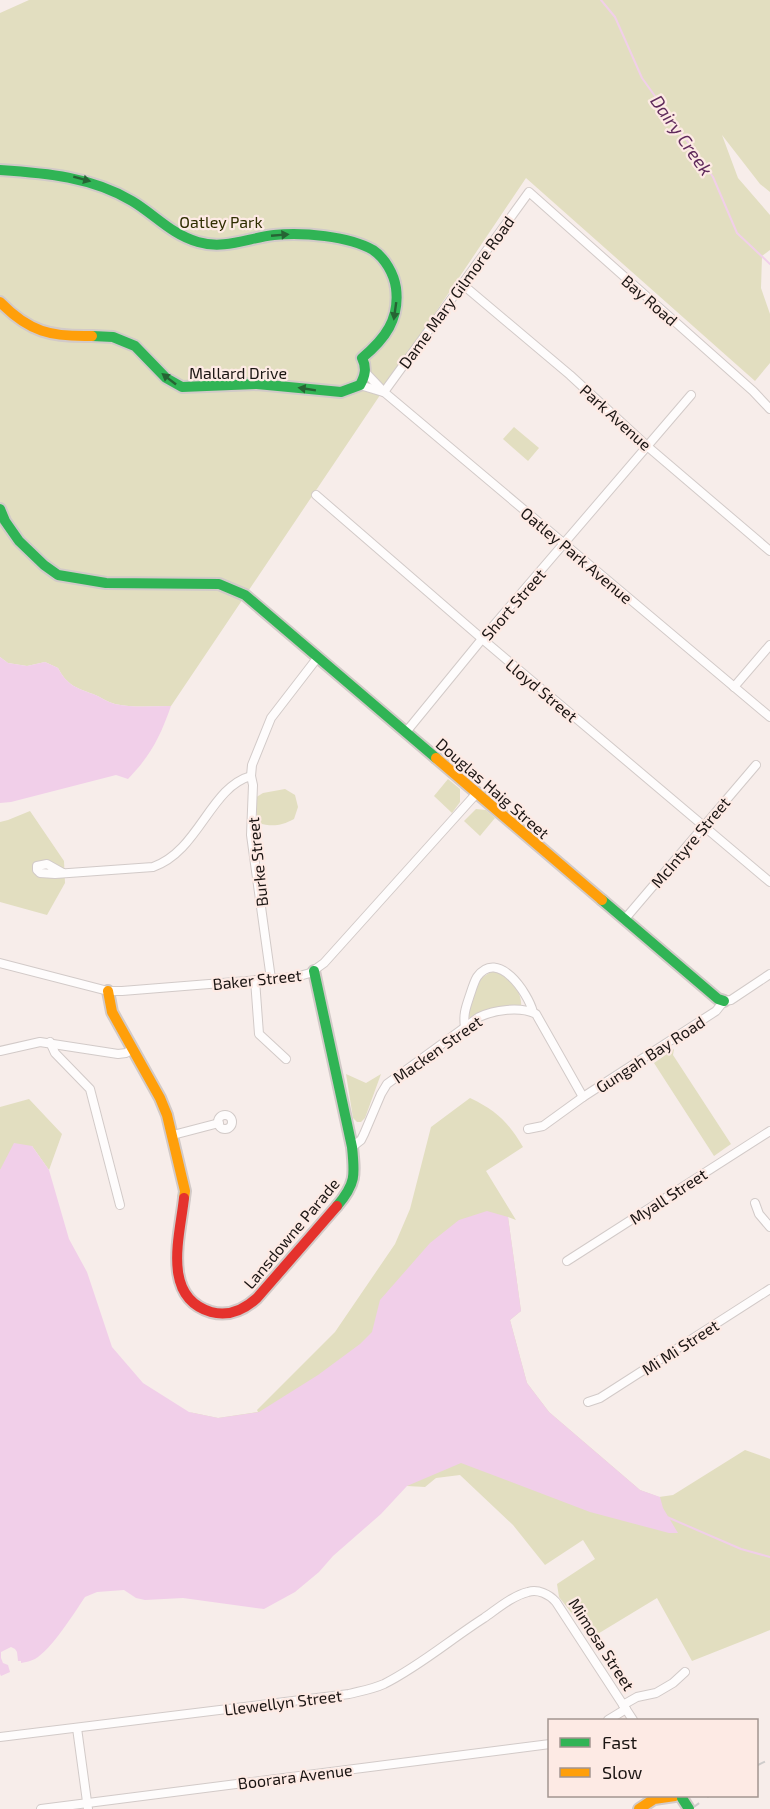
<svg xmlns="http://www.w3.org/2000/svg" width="770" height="1809" viewBox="0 0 770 1809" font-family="'Exo 2',sans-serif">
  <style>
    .green { fill: #e2dec0 }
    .water { fill: #f1cfe9 }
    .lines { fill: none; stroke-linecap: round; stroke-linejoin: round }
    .stream { stroke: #f1cfe9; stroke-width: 2 }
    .street-casing { stroke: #d2cac8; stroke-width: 10 }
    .fast-casing { stroke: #d2cac8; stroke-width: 14 }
    .slow-casing { stroke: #d2cac8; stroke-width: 14 }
    .jam-casing { stroke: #d2cac8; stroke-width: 14 }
    .street { stroke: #fefcfc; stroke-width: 8 }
    .fast { stroke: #30b455; stroke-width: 10 }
    .slow { stroke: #ff9f0a; stroke-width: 10 }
    .jam { stroke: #e5322d; stroke-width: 10 }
    .rail { stroke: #cecccb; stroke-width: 2; stroke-dasharray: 10 10; stroke-linecap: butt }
    .fast-bridge-casing { stroke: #d2cac8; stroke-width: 14; stroke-linecap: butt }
    .fast-bridge { stroke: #30b455; stroke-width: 10 }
    .oneway { fill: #266434 }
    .labels { text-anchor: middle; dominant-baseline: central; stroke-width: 4.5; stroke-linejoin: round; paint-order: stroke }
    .park-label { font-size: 16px; fill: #2f2e01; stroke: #fdeae4 }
    .street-label { font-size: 16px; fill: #1b1513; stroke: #fdeae4 }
    .water-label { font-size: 18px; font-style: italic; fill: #5f2a5b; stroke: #fdeae4 }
  </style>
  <rect width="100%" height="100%" fill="#f7edea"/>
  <g class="green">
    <path d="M29 0H770V192L760 184 722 135 738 178 770 215V250L762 256 761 288 770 314V363L755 381 526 178 171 706C152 706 133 708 115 704 107 702 101 697 93 694 76 688 67 685 58 668L45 662 27 666 8 663 0 657V13Z"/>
    <path d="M514 427 539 448 528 461 503 439Z"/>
    <path d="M448 779 460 789V802L452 813 434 796Z"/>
    <path d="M285 789 295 795 298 807 294 819C281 826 272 827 258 823L255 798 263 793Z"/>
    <path d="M476 809 486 810 495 818 480 836 464 821Z"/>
    <path d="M30 811 64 861 65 883 47 915 0 902V822L8 820Z"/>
    <path d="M492 971C507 972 523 992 521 1006L488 1009 469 1018 467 1014 477 983 480 979Z"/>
    <path d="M674 1049 673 1055 731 1144 714 1156 654 1063Z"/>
    <path d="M346 1074 366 1083 381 1074 365 1118 361 1122H357L353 1118Z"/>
    <path d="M470 1098C497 1111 508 1122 523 1147L486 1171 516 1220 508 1217 521 1311 510 1320 527 1383 549 1412 640 1490 659 1497 673 1495 745 1450 770 1459V1630L692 1661 657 1598 591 1638 559 1597 557 1584 595 1559 583 1540 545 1565 513 1525 460 1475 436 1478 425 1487 407 1486 189 1412 218 1418 258 1412 257 1410 335 1332 395 1244 410 1209 431 1127Z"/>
    <path d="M29 1099 62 1134 49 1170 32 1146 0 1170V1107Z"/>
  </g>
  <g class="water">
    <path d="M0 657 8 663 27 666 45 662 58 668C67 685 76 688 93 694 101 697 107 702 115 704 133 708 152 706 171 706 160 737 151 755 128 779L116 775 11 802 0 803Z"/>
    <path d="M14 1143 32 1146 49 1170 69 1239 87 1272 112 1347 143 1383 189 1412 218 1418 259 1412 318 1375 360 1344 372 1332 380 1300 430 1243 459 1220 487 1211 508 1217 521 1311 510 1320 527 1383 549 1412 640 1490 660 1497 663 1508 678 1533H669L590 1512 461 1463 407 1486 381 1514 333 1556 319 1572 295 1592 264 1609 183 1598 145 1600 136 1598 124 1590 97 1592 85 1597C75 1612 51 1650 35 1659 31 1661 26 1662 21 1663V1661H18L17 1652 15 1649 11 1647 1 1652V1658L3 1663 8 1665 10 1672 1 1676 0 1674V1170Z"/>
  </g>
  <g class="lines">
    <g class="stream">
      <path d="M601 0 615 17 642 78 713 177 737 233 770 264"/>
      <path d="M667 1517 741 1549 770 1557"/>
    </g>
    <defs>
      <g id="street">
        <path d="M462 284 570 375 647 446 770 551"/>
        <path d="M365 372 384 392 770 717"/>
        <path d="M360 385 383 392"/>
        <path d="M384 392 529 192 753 391 770 409"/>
        <path d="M316 495 487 643 770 882"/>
        <path d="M734 687 770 645"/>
        <path d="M406 732 482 639 691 395"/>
        <path d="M63 873 47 864 37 866V870L40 873 55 874 153 867C199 851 210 787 251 776"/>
        <path d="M624 920 756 765"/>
        <path d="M0 963 108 991H122L296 977 310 973 324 963 476 794"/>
        <path d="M271 979 251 835 253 785 251 776 252 765 271 718 318 657"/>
        <path d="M255 980 259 1034 286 1059"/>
        <path d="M465 1027C463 1014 466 1007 470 995 472 989 474 982 477 977 498 948 528 993 533 1012"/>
        <path d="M50 1042 55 1053 90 1089 120 1205"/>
        <path d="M0 1051 40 1042 118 1054 126 1053 133 1049"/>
        <circle cx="225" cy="1122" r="7"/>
        <path d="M528 1129 543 1126 583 1097 716 1011 724 1001 731 1000 770 974"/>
        <path d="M173 1135 219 1123"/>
        <path d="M352 1147 361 1140 364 1134 381 1094 387 1084 479 1017C494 1010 520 1006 536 1014L583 1097"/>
        <path d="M755 1203 759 1214 770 1227"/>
        <path d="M567 1261 770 1131"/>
        <path d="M588 1402 600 1398 770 1289"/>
        <path d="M623 1705 637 1697 656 1693 673 1683 685 1672"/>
        <path d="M608 1720 626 1709"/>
        <path d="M77 1728 88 1809"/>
        <path d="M0 1737 349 1694C361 1691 373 1689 384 1684 420 1666 451 1639 484 1618 497 1609 512 1596 528 1592 538 1589 549 1594 556 1602L633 1720"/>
        <path d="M41 1809 550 1744"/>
      </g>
      <g id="fast">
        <path d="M0 170C46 173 92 177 132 201 154 214 172 235 198 242 224 250 248 238 274 235 302 232 349 236 373 250 385 258 394 274 396 288 400 319 385 339 362 358 367 368 365 376 360 385L341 392 257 384 182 387 166 378 135 346 113 337 92 336"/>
        <path d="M0 509 5 521 19 541 44 565 58 575 106 583 219 584 245 595 436 758"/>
        <path d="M602 900 718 999 724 1001"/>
        <path d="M314 971 352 1147C355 1175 356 1184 337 1206"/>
      </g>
      <g id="slow">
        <path d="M0 302C29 332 51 337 92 336"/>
        <path d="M436 758 602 900"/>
        <path d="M108 991 112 1012 160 1098 167 1115 185 1191 184 1198"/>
        <path d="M639 1809 654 1799 675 1796"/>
      </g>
      <path id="jam" d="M184 1198C180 1236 161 1297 211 1312 229 1317 245 1309 257 1298L337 1206"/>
    </defs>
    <use href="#street" class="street-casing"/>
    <use href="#fast" class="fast-casing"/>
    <use href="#slow" class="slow-casing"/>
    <use href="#jam" class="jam-casing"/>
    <use href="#street" class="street"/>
    <use href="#fast" class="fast"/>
    <use href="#slow" class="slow"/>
    <use href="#jam" class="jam"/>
    <g class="rail">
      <path d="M756 1766 770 1759"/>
      <path d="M691 1809 709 1796"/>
    </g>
    <defs>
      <path id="fast-bridge" d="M682 1798 689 1809"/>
    </defs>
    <use href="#fast-bridge" class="fast-bridge-casing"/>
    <use href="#fast-bridge" class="fast-bridge"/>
  </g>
  <defs><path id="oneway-solid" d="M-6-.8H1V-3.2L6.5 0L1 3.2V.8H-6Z" transform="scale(1.5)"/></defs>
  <g class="oneway">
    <use href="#oneway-solid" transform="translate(82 179) rotate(15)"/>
    <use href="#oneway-solid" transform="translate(280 235) rotate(-5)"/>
    <use href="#oneway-solid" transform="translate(395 311) rotate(98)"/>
    <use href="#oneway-solid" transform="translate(169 379) rotate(-142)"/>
    <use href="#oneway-solid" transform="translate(307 389) rotate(-171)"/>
  </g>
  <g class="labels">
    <g class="park-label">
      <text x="221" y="221">Oatley Park</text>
    </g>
    <g class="street-label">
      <text transform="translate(456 292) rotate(-54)">Dame Mary Gilmore Road</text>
      <text transform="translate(650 300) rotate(41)">Bay Road</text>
      <text x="238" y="372">Mallard Drive</text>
      <text transform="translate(616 417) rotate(42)">Park Avenue</text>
      <text transform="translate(577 555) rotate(40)">Oatley Park Avenue</text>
      <text transform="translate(513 604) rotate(-49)">Short Street</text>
      <text transform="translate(542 690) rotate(40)">Lloyd Street</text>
      <text transform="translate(493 788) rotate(41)">Douglas Haig Street</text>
      <text transform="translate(690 842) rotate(-50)">McIntyre Street</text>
      <text transform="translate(257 862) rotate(-96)">Burke Street</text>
      <text transform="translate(257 979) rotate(-6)">Baker Street</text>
      <text transform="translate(437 1049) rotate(-35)">Macken Street</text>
      <text transform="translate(650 1054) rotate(-33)">Gungah Bay Road</text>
      <text transform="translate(668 1196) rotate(-33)">Myall Street</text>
      <text transform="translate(291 1233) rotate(-50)">Lansdowne Parade</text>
      <text transform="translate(680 1347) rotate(-33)">Mi Mi Street</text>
      <text transform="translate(602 1644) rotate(57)">Mimosa Street</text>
      <text transform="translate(283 1702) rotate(-7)">Llewellyn Street</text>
      <text transform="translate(295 1776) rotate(-7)">Boorara Avenue</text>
    </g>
    <g class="water-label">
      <text transform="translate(682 135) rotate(55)">Dairy Creek</text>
    </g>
  </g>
  <rect x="548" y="1719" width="210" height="78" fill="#fdeae4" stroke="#a39590" stroke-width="1.5"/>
  <rect x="560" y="1738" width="30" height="9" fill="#30b455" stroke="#a39590" stroke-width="1.5"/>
  <text x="602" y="1749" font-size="18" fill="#1b1513">Fast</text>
  <rect x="560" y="1768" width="30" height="9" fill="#ff9f0a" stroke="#a39590" stroke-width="1.5"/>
  <text x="602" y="1779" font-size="18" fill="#1b1513">Slow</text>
</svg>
